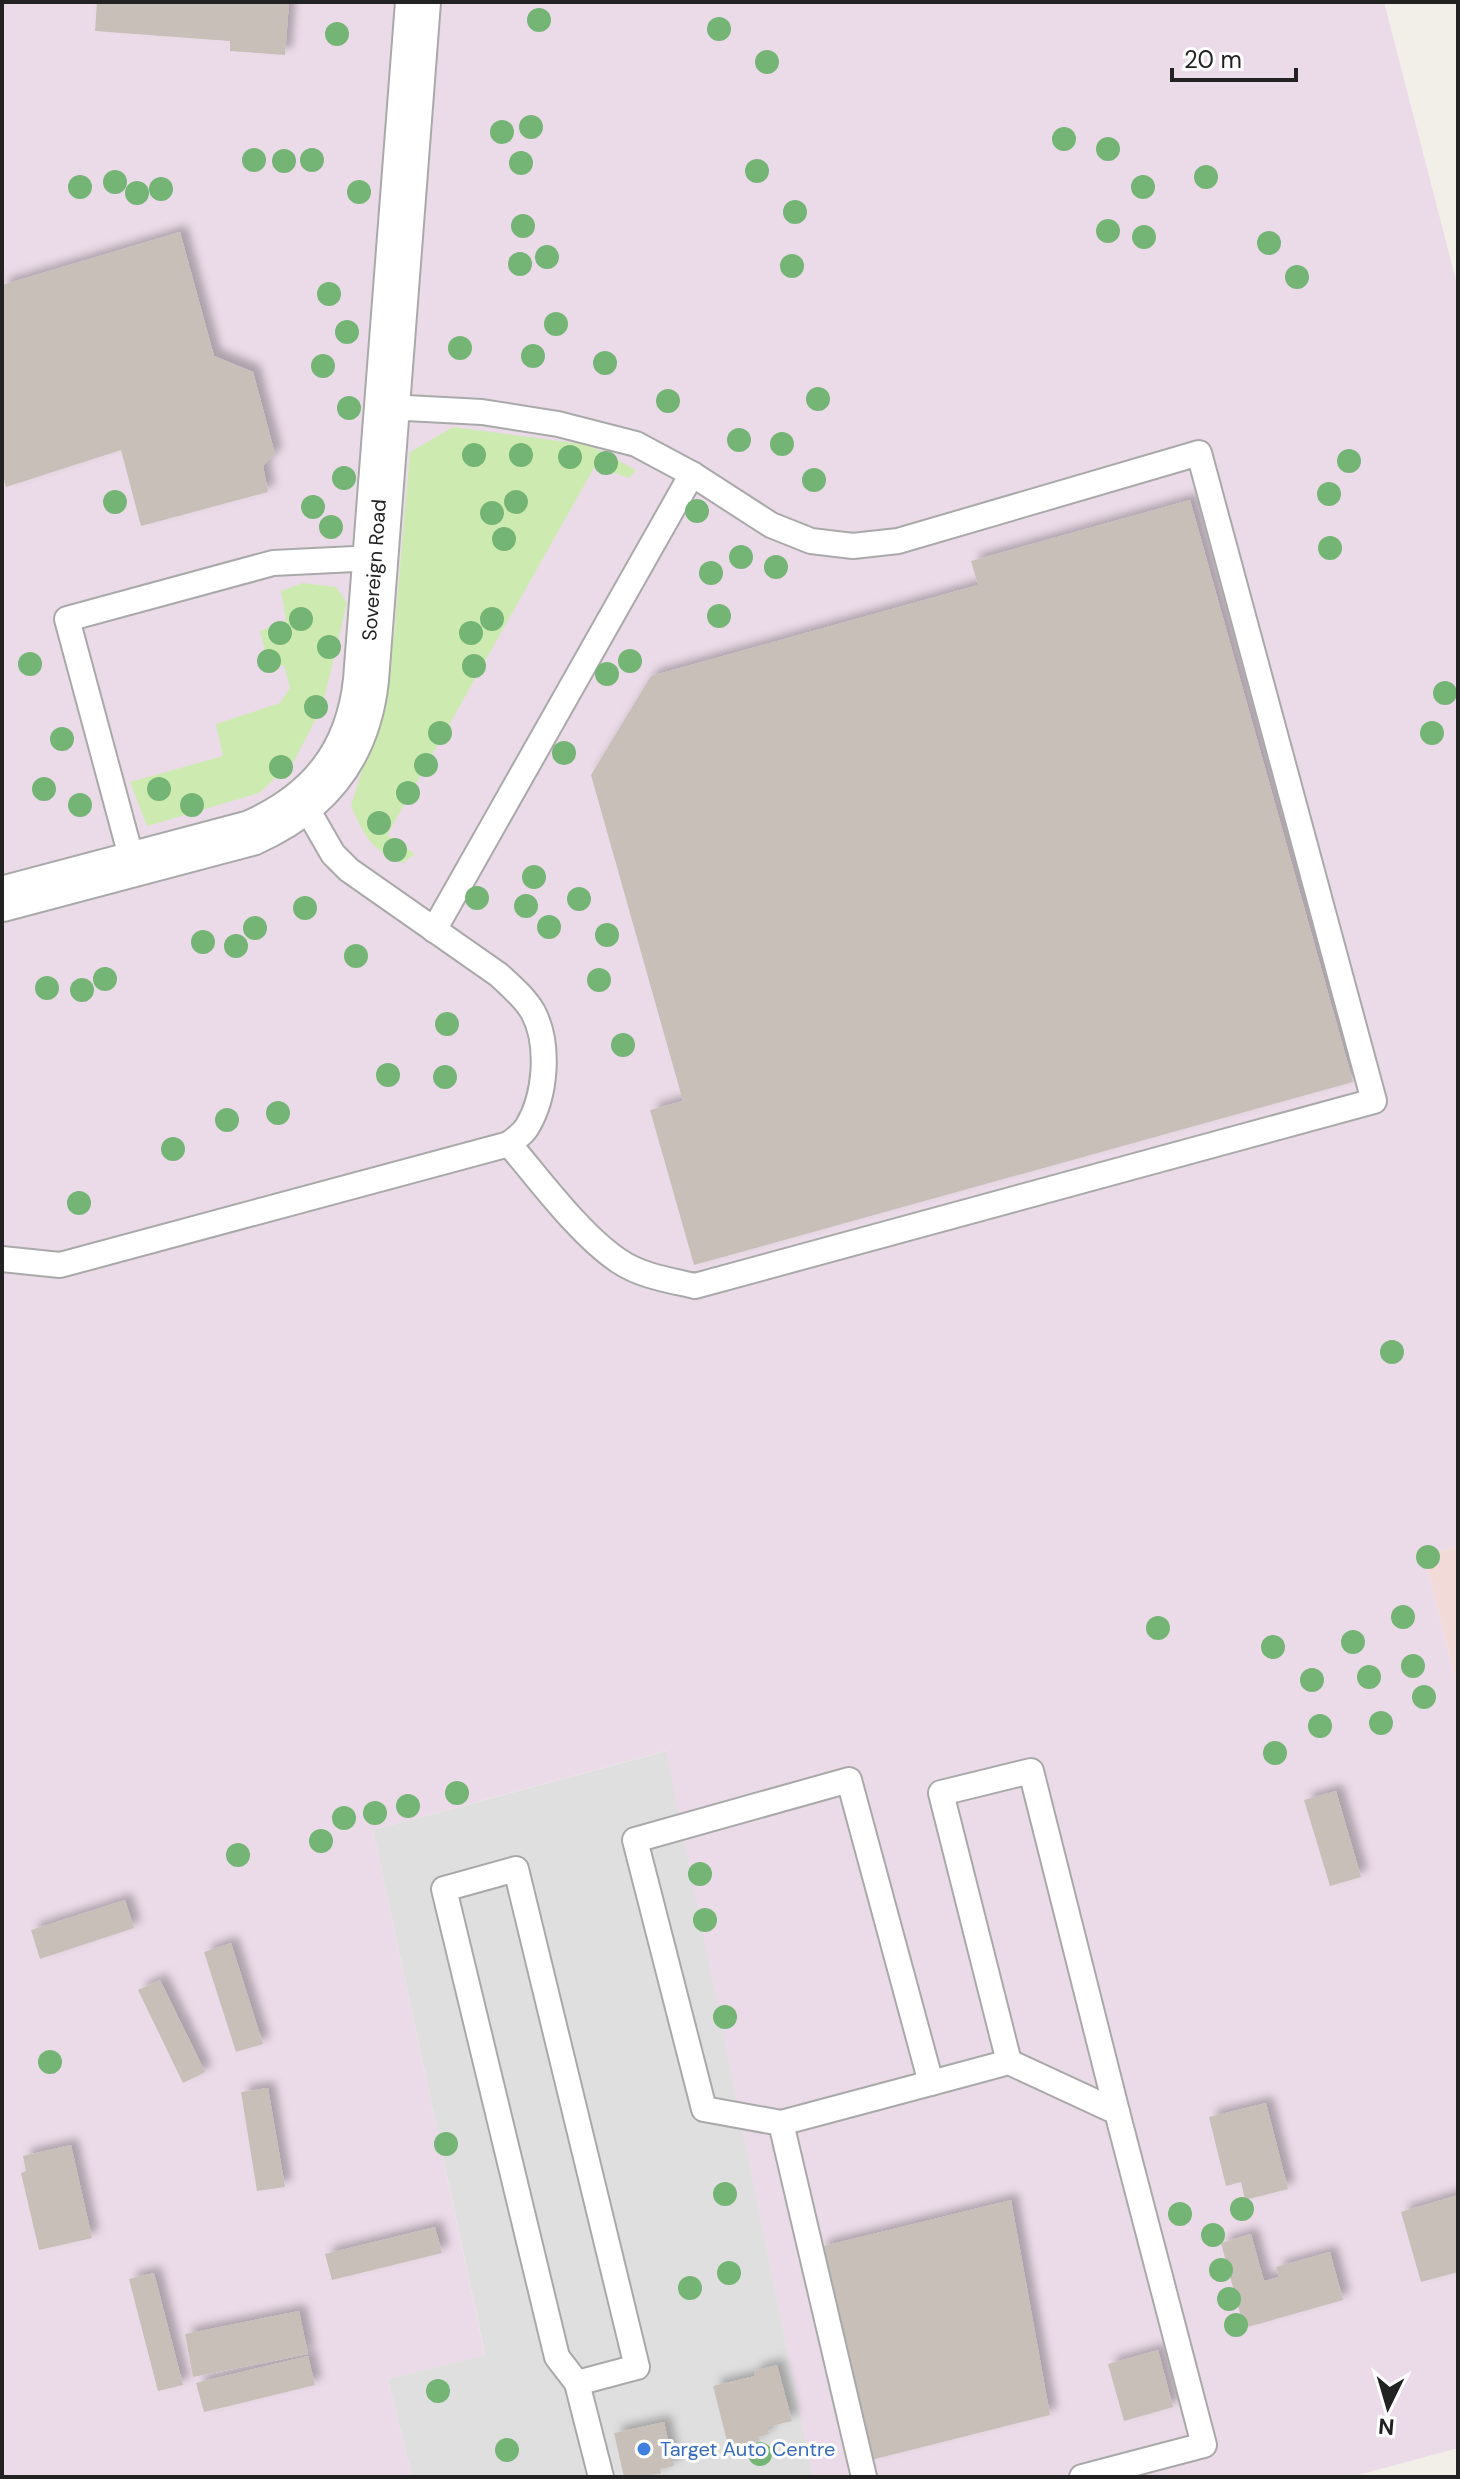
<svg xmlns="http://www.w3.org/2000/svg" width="1460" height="2479" viewBox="0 0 1460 2479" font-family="'DM Sans',sans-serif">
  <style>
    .residential { fill: #e0dfdf }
    .commercial { fill: #f2dad9 }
    .industrial { fill: #ebdbe8 }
    .grass { fill: #cdebb0 }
    .building { fill: #c7bfb8; filter: url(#shadow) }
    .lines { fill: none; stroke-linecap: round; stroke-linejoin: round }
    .service-casing { stroke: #a9a9a9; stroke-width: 28 }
    .minor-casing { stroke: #a9a9a9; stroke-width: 48 }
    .service { stroke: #fff; stroke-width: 24 }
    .minor { stroke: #fff; stroke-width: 44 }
    .tree { fill: #74b475 }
    .shop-dot { fill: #3f7fe0; stroke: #fff; stroke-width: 3 }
    .labels { text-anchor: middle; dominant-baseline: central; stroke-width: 6; stroke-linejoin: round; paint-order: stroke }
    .street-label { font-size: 20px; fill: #222; stroke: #fff }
    .shop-label { font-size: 20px; fill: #366cbe; stroke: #fff; text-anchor: start }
  </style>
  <defs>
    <filter id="shadow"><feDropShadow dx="7" dy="-7" stdDeviation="4" flood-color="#0004"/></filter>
  </defs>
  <rect width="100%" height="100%" fill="#f2efe9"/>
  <path class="residential" d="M667 1751 813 2477H412L388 2379 485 2354 373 1830Z"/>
  <path class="commercial" d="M1458 1546V1689L1424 1555Z"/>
  <path class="industrial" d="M2 2H1384L1458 288V1546L1424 1555 1458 1689V2448L1351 2477H813L666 1751 373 1830 485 2355 388 2379 412 2477H2Z"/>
  <g class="grass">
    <path d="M453 427 589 445 636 470 629 478 595 466 387 835 415 854 403 863C371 850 365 837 351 806L366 757 394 636 410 452Z"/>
    <path d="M303 583 336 587 347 603 322 707 294 761 259 793 147 826 130 782 223 756 216 724 280 703 290 688 284 665 269 669 260 631 286 621 281 591Z"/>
  </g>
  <g class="building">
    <path d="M97 2H289L285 55 230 51V41L95 31Z"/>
    <path d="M180 232 214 356 253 372 275 454 263 466 268 492 141 526 121 450 6 487 2 472V285Z"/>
    <path d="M1190 500 1353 1082 694 1265 650 1110 683 1101 591 775 651 676 978 585 971 561Z"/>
    <path d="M1336 1791 1361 1877 1330 1886 1304 1800Z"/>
    <path d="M125 1900 134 1928 40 1959 31 1930Z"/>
    <path d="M231 1943 263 2044 236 2052 204 1952Z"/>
    <path d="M160 1980 205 2072 183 2083 138 1990Z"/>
    <path d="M268 2088 285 2187 257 2191 241 2092Z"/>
    <path d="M1266 2103 1288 2189 1245 2200 1241 2182 1226 2186 1209 2117Z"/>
    <path d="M71 2145 92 2238 39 2250 21 2173 26 2171 23 2156Z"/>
    <path d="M1458 2195V2272L1421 2282 1401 2212Z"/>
    <path d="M1011 2200 1050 2415 871 2460 820 2247Z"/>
    <path d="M435 2227 442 2253 332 2280 325 2254Z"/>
    <path d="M1251 2234 1264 2281 1279 2277 1276 2267 1330 2252 1343 2300 1244 2328 1221 2243Z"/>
    <path d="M154 2273 183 2385 158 2391 129 2279Z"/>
    <path d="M299 2311 308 2354 193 2377 185 2334Z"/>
    <path d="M1158 2350 1173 2407 1124 2421 1108 2364Z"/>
    <path d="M308 2356 315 2385 204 2412 196 2383Z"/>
    <path d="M777 2365 792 2421 767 2427 769 2434 758 2437 760 2441 729 2449 713 2386 755 2376 754 2371Z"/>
    <path d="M664 2422 674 2466 660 2469 661 2474 624 2477 614 2433Z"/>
  </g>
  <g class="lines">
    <defs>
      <g id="service">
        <path d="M387 407 482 412 558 424 636 444 692 474 771 525 811 541 853 546 898 541 1199 453 1374 1101 695 1286C669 1280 641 1276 619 1261 580 1235 540 1180 509 1144"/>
        <path d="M133 864 67 619 273 563 375 558"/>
        <path d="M434 930 692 474"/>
        <path d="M2 1259 60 1265 509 1144C515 1139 523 1134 527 1127 546 1096 550 1044 533 1012 525 998 511 986 499 975L349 870 333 854 303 802"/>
        <path d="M1009 2062 941 1793 1031 1771 1117 2112"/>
        <path d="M781 2123 931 2083"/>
        <path d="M577 2383 637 2367 516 1869 444 1889 557 2357 577 2383 601 2477"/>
        <path d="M864 2477 781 2123 704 2109 635 1840 849 1780 931 2083 1009 2062 1117 2112 1204 2445 1082 2477"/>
      </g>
      <path id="minor" d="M2 899 251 833C319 803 358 755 366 680L418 2"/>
    </defs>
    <use href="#service" class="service-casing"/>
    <use href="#minor" class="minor-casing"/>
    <use href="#service" class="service"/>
    <use href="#minor" class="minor"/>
  </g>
  <g class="tree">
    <circle cx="539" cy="20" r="12"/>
    <circle cx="719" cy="29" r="12"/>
    <circle cx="337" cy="34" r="12"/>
    <circle cx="767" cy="62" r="12"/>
    <circle cx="531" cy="127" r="12"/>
    <circle cx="502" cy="132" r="12"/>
    <circle cx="1064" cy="139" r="12"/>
    <circle cx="1108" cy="149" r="12"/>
    <circle cx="254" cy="160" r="12"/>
    <circle cx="312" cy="160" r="12"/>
    <circle cx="284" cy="161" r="12"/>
    <circle cx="521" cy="163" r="12"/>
    <circle cx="757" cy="171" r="12"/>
    <circle cx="1206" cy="177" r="12"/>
    <circle cx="115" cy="182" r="12"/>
    <circle cx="80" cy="187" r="12"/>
    <circle cx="1143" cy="187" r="12"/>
    <circle cx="161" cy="189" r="12"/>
    <circle cx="359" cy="192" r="12"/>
    <circle cx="137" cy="193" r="12"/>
    <circle cx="795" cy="212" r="12"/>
    <circle cx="523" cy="226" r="12"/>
    <circle cx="1108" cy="231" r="12"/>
    <circle cx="1144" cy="237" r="12"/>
    <circle cx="1269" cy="243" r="12"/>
    <circle cx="547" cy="257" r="12"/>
    <circle cx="520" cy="264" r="12"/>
    <circle cx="792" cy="266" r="12"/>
    <circle cx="1297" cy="277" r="12"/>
    <circle cx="329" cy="294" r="12"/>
    <circle cx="556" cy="324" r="12"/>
    <circle cx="347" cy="332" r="12"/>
    <circle cx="460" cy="348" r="12"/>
    <circle cx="533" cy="356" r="12"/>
    <circle cx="605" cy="363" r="12"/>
    <circle cx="323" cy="366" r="12"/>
    <circle cx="818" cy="399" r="12"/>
    <circle cx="668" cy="401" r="12"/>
    <circle cx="349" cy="408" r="12"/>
    <circle cx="739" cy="440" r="12"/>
    <circle cx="782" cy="444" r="12"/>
    <circle cx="474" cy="455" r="12"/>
    <circle cx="521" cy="455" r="12"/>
    <circle cx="570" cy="457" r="12"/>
    <circle cx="1349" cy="461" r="12"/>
    <circle cx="606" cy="463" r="12"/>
    <circle cx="344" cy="478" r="12"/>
    <circle cx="814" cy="480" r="12"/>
    <circle cx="1329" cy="494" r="12"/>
    <circle cx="115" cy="502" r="12"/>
    <circle cx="516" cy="502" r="12"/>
    <circle cx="313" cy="507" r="12"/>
    <circle cx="697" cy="511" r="12"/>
    <circle cx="492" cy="513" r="12"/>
    <circle cx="331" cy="527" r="12"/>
    <circle cx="504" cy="539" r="12"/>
    <circle cx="1330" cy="548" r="12"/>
    <circle cx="741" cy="557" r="12"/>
    <circle cx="776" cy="567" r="12"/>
    <circle cx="711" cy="573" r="12"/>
    <circle cx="719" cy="616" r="12"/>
    <circle cx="301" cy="619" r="12"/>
    <circle cx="492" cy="619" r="12"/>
    <circle cx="280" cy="633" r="12"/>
    <circle cx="471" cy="633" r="12"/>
    <circle cx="329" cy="647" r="12"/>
    <circle cx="269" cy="661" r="12"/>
    <circle cx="630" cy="661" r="12"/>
    <circle cx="30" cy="664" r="12"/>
    <circle cx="474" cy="666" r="12"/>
    <circle cx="607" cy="674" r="12"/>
    <circle cx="1445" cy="693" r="12"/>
    <circle cx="316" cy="707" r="12"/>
    <circle cx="440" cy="733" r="12"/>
    <circle cx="1432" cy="733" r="12"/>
    <circle cx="62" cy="739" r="12"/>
    <circle cx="564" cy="753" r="12"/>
    <circle cx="426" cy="765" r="12"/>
    <circle cx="281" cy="767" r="12"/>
    <circle cx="44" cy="789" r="12"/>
    <circle cx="159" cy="789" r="12"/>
    <circle cx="408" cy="793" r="12"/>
    <circle cx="80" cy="805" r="12"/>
    <circle cx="192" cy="805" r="12"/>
    <circle cx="379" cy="823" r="12"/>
    <circle cx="395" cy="850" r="12"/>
    <circle cx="534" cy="877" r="12"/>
    <circle cx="477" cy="898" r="12"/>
    <circle cx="579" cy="899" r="12"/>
    <circle cx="526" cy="906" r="12"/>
    <circle cx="305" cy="908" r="12"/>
    <circle cx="549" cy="927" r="12"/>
    <circle cx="255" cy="928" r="12"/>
    <circle cx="607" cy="935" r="12"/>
    <circle cx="203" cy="942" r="12"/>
    <circle cx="236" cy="946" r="12"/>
    <circle cx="356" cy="956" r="12"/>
    <circle cx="105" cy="979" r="12"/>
    <circle cx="599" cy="980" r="12"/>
    <circle cx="47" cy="988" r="12"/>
    <circle cx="82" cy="990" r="12"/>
    <circle cx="447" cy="1024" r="12"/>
    <circle cx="623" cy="1045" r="12"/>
    <circle cx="388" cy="1075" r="12"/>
    <circle cx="445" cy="1077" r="12"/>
    <circle cx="278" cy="1113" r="12"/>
    <circle cx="227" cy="1120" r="12"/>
    <circle cx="173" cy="1149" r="12"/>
    <circle cx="79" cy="1203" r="12"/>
    <circle cx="1392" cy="1352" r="12"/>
    <circle cx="1428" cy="1557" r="12"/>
    <circle cx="1403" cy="1617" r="12"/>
    <circle cx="1158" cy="1628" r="12"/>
    <circle cx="1353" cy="1642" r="12"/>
    <circle cx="1273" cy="1647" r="12"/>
    <circle cx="1413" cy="1666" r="12"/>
    <circle cx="1369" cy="1677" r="12"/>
    <circle cx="1312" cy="1680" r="12"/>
    <circle cx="1424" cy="1697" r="12"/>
    <circle cx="1381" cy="1723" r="12"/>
    <circle cx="1320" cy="1726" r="12"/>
    <circle cx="1275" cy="1753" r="12"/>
    <circle cx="457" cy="1793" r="12"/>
    <circle cx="408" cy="1806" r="12"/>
    <circle cx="375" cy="1813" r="12"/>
    <circle cx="344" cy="1818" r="12"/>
    <circle cx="321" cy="1841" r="12"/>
    <circle cx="238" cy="1855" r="12"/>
    <circle cx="700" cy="1874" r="12"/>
    <circle cx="705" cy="1920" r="12"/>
    <circle cx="725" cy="2017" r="12"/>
    <circle cx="50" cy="2062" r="12"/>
    <circle cx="446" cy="2144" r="12"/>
    <circle cx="725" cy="2194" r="12"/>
    <circle cx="1242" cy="2209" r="12"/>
    <circle cx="1180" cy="2214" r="12"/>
    <circle cx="1213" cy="2235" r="12"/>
    <circle cx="1221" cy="2270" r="12"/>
    <circle cx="729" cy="2273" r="12"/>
    <circle cx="690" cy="2288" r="12"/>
    <circle cx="1229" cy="2299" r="12"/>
    <circle cx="1236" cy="2325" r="12"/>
    <circle cx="438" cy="2391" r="12"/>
    <circle cx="507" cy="2450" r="12"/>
    <circle cx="760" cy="2454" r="12"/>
  </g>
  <circle class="shop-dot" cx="644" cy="2449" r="8"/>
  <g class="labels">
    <g class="street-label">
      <text transform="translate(374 570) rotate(-86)">Sovereign Road</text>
    </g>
    <g class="shop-label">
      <text x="660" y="2449">Target Auto Centre</text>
    </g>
  </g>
  <rect width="1460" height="2479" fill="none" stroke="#222222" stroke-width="8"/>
  <g transform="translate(1388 2407) rotate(185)" stroke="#ffffff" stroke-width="6" paint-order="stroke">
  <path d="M0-6L14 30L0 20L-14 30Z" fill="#222222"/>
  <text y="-12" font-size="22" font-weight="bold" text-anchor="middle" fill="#222222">N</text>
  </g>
  <path d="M1172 68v12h124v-12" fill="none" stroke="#222222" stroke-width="4"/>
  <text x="1184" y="68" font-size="24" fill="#222222" stroke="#ffffff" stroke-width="6" paint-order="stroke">20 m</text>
</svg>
